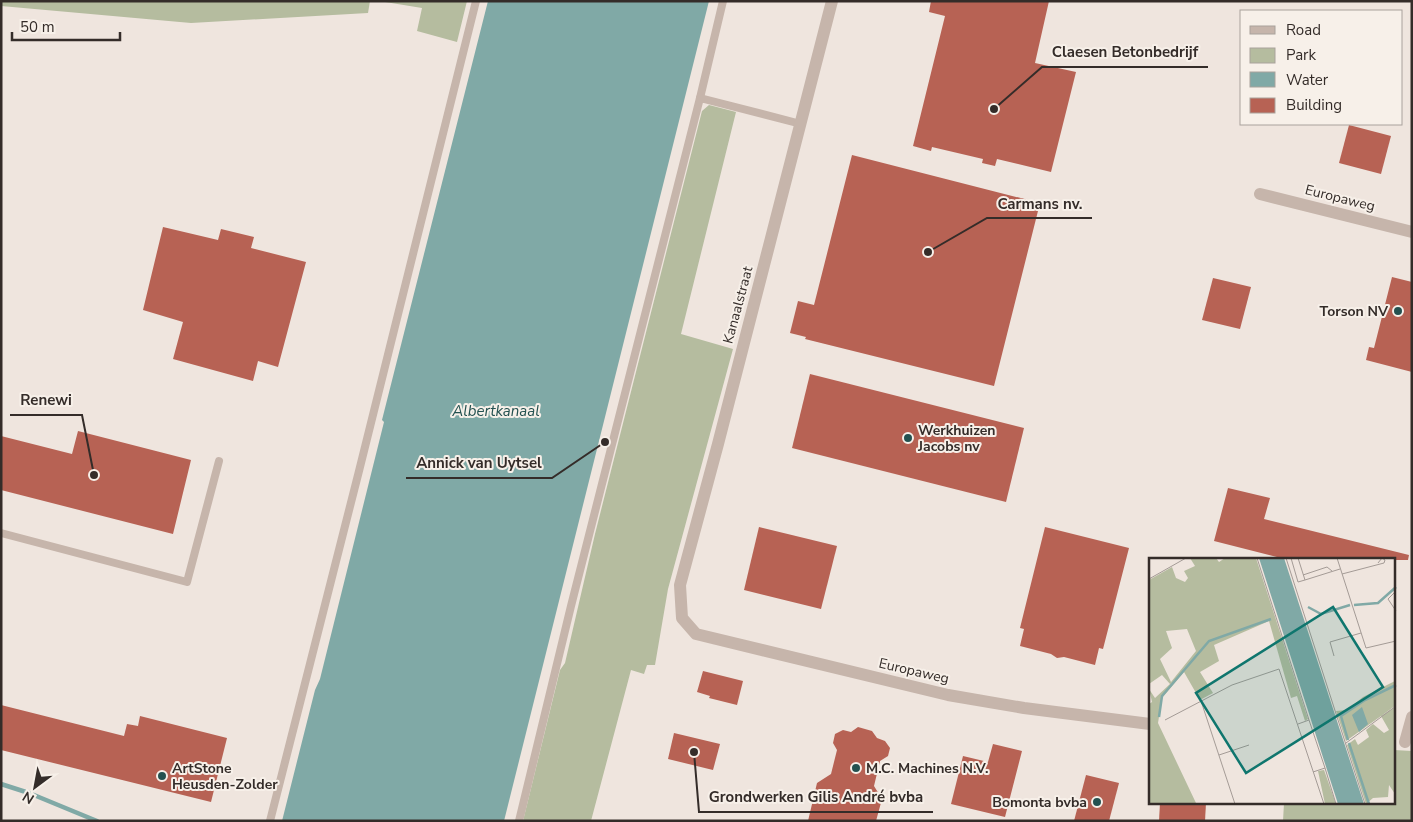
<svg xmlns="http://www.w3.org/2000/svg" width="1413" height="822" viewBox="0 0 1413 822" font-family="'Nunito Sans',sans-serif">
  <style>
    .green { fill: #b5bc9f }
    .water { fill: #80a9a6 }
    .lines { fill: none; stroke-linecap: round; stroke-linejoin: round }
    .stream { stroke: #80a9a6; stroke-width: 4.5 }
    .building { fill: #b76254 }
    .service { stroke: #c6b5ab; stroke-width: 8 }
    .minor { stroke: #c6b5ab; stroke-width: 12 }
    .poi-dot { fill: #245150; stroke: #f7f0e9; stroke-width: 2 }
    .labels { text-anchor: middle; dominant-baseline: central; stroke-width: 4; stroke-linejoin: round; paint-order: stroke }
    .street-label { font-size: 14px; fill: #342c29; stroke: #f7f0e9 }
    .poi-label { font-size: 14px; font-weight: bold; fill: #342c29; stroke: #f7f0e9; text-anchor: start }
    .water-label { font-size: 15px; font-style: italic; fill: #245150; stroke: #f7f0e9 }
    .inset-river { fill: none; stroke: #80a9a6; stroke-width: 2.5 }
    .inset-road { fill: none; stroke: #a49b96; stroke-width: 1 }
    .view { fill: #0f766e; fill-opacity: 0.15; stroke: #0f766e; stroke-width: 2.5 }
    .inset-edge { fill: none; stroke: #342c29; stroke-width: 2.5 }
    .leader { fill: none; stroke: #342c29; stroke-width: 2 }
    .callout-dot { fill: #342c29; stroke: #f7f0e9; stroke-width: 2 }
    .callout-label { font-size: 15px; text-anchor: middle; font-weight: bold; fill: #342c29; stroke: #f7f0e9; stroke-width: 4; stroke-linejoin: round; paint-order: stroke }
  </style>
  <rect width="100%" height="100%" fill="#efe5de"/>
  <g class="green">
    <path d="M1 1H370L368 13 191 23 1 6Z"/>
    <path d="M379 1H467L457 42 417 31 422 8Z"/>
    <path d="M709 105 736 112 681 334 733 349 668 589 655 665H647L644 674 631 670 591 821H523L560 670 565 663 595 534 702 111Z"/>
    <path d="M1394 750 1412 751V821H1283L1284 803H1394Z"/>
  </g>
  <path class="water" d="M488 1H709L504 821H282L315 690 320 679 384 422 382 420Z"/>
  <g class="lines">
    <path class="stream" d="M1 784 29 793 97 821"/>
  </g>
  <g class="building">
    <path d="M931 1H1049L1035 63 1076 72 1051 172 997 159 995 166 982 163 983 159 932 147 931 151 913 146 945 16 929 12Z"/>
    <path d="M1349 125 1391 136 1381 174 1339 163Z"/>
    <path d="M852 155 1040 203 994 386 805 339 806 337 790 333 798 301 814 305Z"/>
    <path d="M163 227 218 240 221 229 254 237 251 248 306 262 278 367 258 361 253 381 173 359 183 322 143 310Z"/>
    <path d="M1392 277 1412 282V372L1366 360 1369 347 1374 348Z"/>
    <path d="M1213 278 1251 287 1240 329 1202 320Z"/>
    <path d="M810 374 1024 428 1006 502 792 448Z"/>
    <path d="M78 431 191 460 173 534 1 490V436L72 454Z"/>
    <path d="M1228 488 1270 498 1264 519 1409 555 1408 560H1289L1214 541Z"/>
    <path d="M759 527 837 546 821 609 744 590Z"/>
    <path d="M1045 527 1129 548 1103 649 1099 648 1095 665 1064 657 1057 658 1051 654 1020 646 1024 629 1020 628Z"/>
    <path d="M703 671 743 681 737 705 709 698 710 696 697 692Z"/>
    <path d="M1 705 124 736 127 724 138 726 140 716 227 738 211 802 1 750Z"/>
    <path d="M858 727 872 731 877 738 885 741 890 748 888 756 880 761 874 786 882 799 876 821H808L817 783 831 774 837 750 833 743 835 734 843 730 851 732Z"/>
    <path d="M674 733 720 744 713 770 668 759Z"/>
    <path d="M993 744 1022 751 1005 817 951 804 963 756 988 762Z"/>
    <path d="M1086 775 1119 783 1109 821H1074Z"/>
    <path d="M1160 803H1206L1205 821H1159Z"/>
  </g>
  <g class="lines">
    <g class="service">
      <path d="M700 98 723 1"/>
      <path d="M1 533 187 582 219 461"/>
      <path d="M270 821 359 471 476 1"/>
      <path d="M519 821 571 606 700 98 801 124"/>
    </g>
    <g class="minor">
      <path d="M832 1 718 444 680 585 682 618 696 634 948 695 1024 708 1150 724"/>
      <path d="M1260 194 1412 232"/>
      <path d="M1405 742 1412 717"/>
    </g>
  </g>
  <g class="poi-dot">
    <circle cx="1398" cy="311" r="5"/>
    <circle cx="908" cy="438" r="5"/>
    <circle cx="856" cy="768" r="5"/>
    <circle cx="162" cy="776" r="5"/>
    <circle cx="1097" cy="802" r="5"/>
  </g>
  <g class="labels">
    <g class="street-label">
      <text transform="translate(1340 198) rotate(14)">Europaweg</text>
      <text transform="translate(738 305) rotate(-75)">Kanaalstraat</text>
      <text transform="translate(914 671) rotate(13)">Europaweg</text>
    </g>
    <g class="poi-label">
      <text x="1388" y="311" text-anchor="end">Torson NV</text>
      <text x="918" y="430">Werkhuizen<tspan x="918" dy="16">Jacobs nv</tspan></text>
      <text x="172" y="768">ArtStone<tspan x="172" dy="16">Heusden-Zolder</tspan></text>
      <text x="866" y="768">M.C. Machines N.V.</text>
      <text x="1087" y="802" text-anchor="end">Bomonta bvba</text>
    </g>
    <g class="water-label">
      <text x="496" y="411">Albertkanaal</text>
    </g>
  </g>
  <g transform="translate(1149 558)">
    <rect width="246" height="246" fill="#efe5de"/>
    <path d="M41 0H67L70 4 76 0H107L159 161 156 163 148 138 142 140 120 63 65 87 70 103 51 114 64 135 51 142 35 114 13 140 9 165 47 245 52 246H0V146L3 144 0 131 6 140 21 126 13 117 0 126V22L23 9 27 20 36 24 39 20 35 13 46 8ZM38 71 47 93 22 124 11 101 23 90 17 73ZM246 123V148L197 183 187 153 198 152 214 139ZM246 149V236L240 227 239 239 224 240 217 246 198 187 206 181 209 187 220 179 217 172 224 166 235 175 240 172 232 158ZM175 212 187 246H176L169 213Z" fill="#b5bc9f" fill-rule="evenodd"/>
    <path d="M110 0H135L215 246H189ZM213 149 219 166 210 174 203 157Z" fill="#80a9a6"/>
    <path class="inset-river" d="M205 47 229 45 247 29M159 49 172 56 201 47M10 159 13 138 60 83 122 61M199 182 192 158 216 142 247 127M200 185 220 246"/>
    <path class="inset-road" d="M108 0 160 162 149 166M137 0 216 246M142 0 149 24 156 22M149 0 156 22 191 11M188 0 217 90 247 83M193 16 235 5 236 2 233 0 229 5M154 17 178 9 183 13M0 21 37 0M247 33 239 41 247 53M185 98 181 84 212 75M52 143 86 246M16 162 83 127 130 111 175 246M160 162 176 210M197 185 247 148M70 197 100 187M164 214 176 210 187 246"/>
    <path class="view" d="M184 49 234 129 97 215 47 135Z"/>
    <rect width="246" height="246" class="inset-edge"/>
  </g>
  <path class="leader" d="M994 109L1042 67H1208M928 252L987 218H1092M94 475L82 415H10M605 442L552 478H406M694 752L699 812H933"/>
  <g class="callout-dot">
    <circle cx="994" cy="109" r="5"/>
    <circle cx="928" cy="252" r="5"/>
    <circle cx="94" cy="475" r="5"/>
    <circle cx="605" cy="442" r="5"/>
    <circle cx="694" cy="752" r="5"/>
  </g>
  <g class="callout-label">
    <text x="1125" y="57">Claesen Betonbedrijf</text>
    <text x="1040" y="209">Carmans nv.</text>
    <text x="46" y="405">Renewi</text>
    <text x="479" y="468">Annick van Uytsel</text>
    <text x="816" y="802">Grondwerken Gilis André bvba</text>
  </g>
  <rect width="1413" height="822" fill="none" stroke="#342c29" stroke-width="5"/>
  <rect x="1240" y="10" width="162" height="115" fill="#f7f0e9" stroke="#a9a29c"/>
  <rect x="1250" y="26" width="25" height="8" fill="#c6b5ab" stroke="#a9a29c"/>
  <text x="1286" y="35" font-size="15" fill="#342c29">Road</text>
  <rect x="1250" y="48" width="25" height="15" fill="#b5bc9f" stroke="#a9a29c"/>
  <text x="1286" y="60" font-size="15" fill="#342c29">Park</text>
  <rect x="1250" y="72" width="25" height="15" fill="#80a9a6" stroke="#a9a29c"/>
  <text x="1286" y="85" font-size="15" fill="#342c29">Water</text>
  <rect x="1250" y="98" width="25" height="15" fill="#b76254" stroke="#a9a29c"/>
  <text x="1286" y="110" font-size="15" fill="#342c29">Building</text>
  <g transform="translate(35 787) rotate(212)" stroke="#f7f0e9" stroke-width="4" paint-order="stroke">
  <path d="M0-4L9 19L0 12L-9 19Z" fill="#342c29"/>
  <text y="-8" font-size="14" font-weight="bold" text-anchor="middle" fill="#342c29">N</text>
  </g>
  <path d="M12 32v8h108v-8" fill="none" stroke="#342c29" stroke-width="2.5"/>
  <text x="20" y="32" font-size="15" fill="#342c29" stroke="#f7f0e9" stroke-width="4" paint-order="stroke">50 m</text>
</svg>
